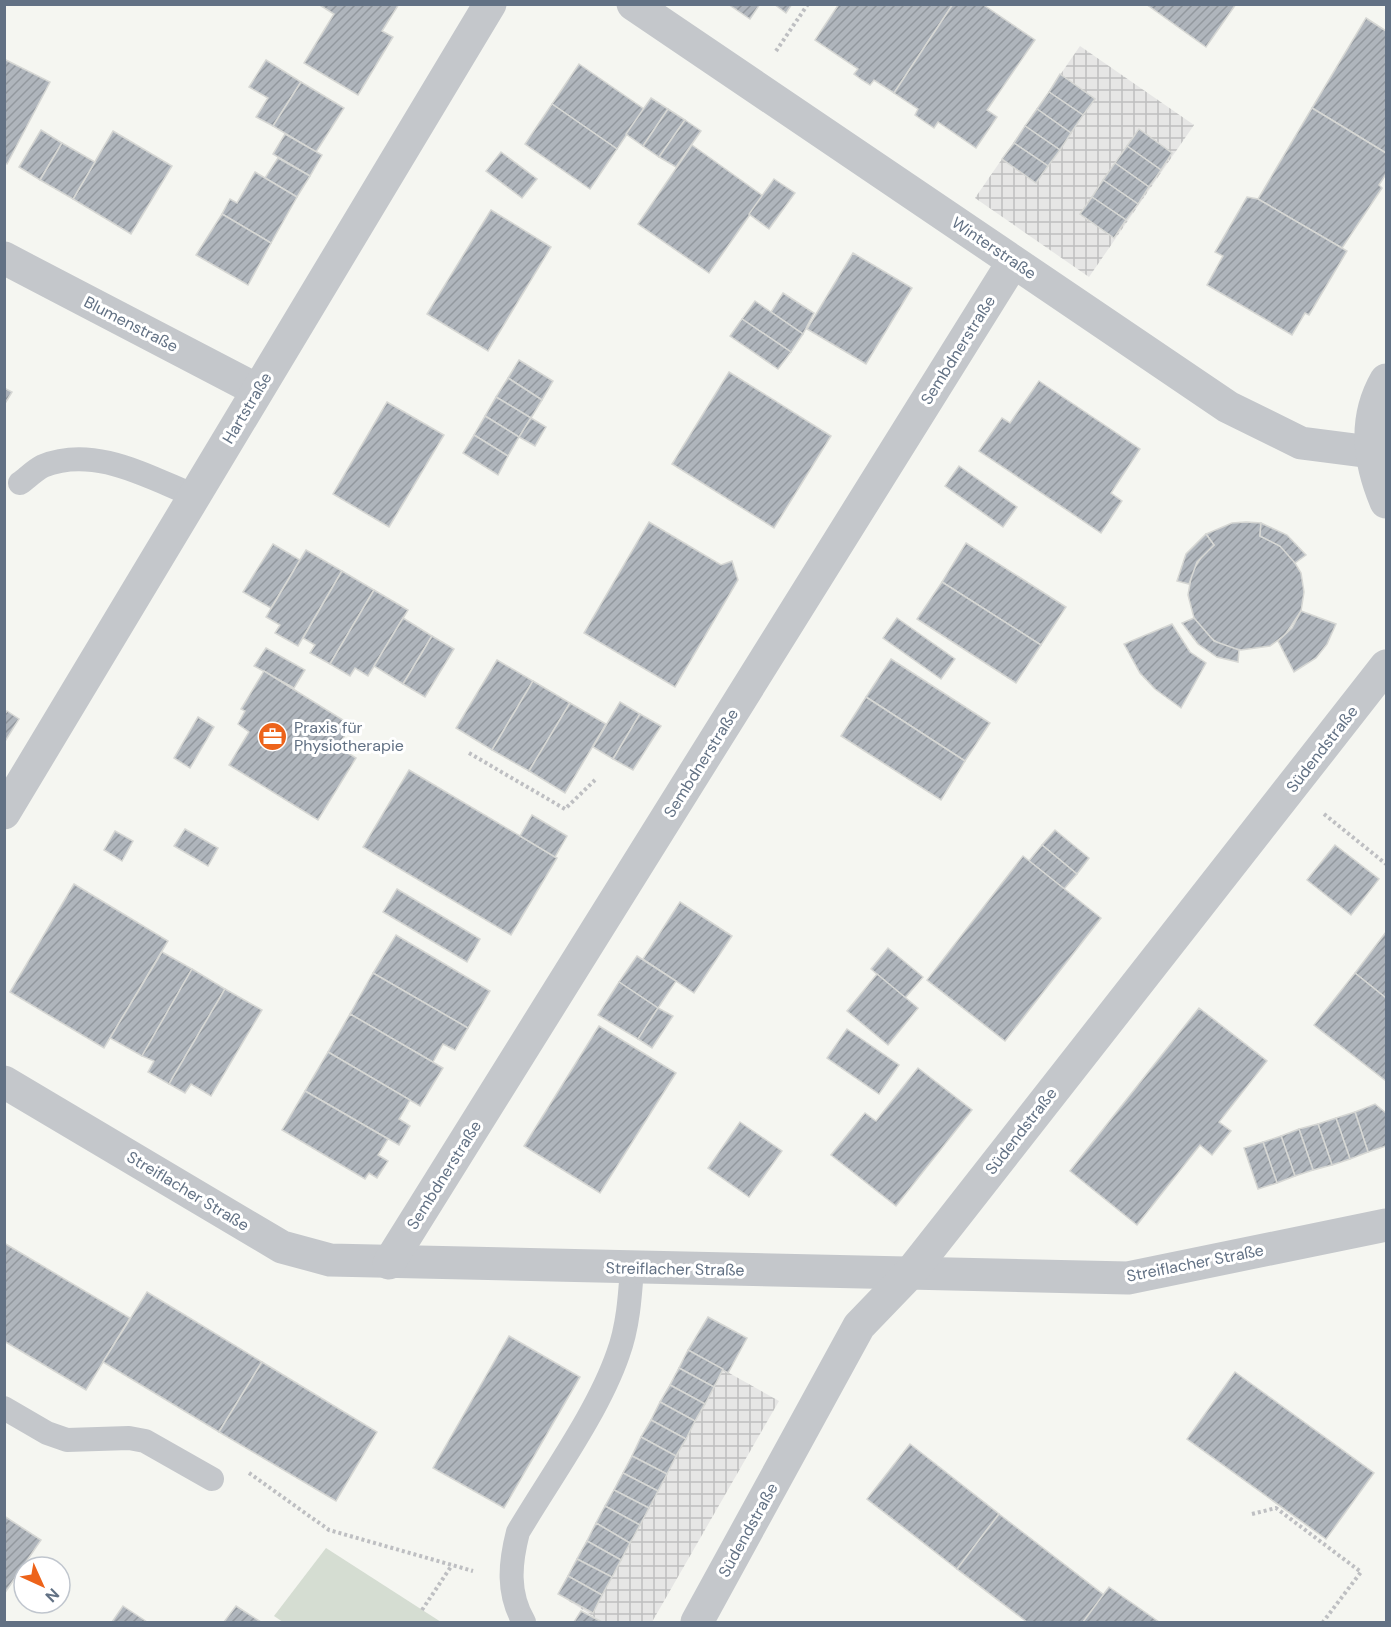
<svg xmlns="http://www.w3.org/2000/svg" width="1391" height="1627" viewBox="0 0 1391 1627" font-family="'DM Sans',sans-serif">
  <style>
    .industrial { fill: url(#industrial-grid) }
    .park { fill: #d5ddd2 }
    .building { fill: url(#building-hatch); stroke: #d6d7d4; stroke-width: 1.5 }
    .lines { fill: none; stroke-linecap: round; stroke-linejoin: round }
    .path { stroke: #bebfc2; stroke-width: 4; stroke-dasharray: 3 3; stroke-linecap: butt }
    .lane { stroke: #c4c7cb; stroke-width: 24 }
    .street { stroke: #c4c7cb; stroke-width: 33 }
    .labels { text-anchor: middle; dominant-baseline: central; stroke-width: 6; stroke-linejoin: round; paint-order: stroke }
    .street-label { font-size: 16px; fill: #627184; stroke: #fff }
    .poi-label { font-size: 16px; fill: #627184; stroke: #fff; text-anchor: start }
  </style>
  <defs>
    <pattern id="industrial-grid" width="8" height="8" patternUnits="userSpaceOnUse" patternTransform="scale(1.5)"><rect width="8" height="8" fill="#e6e6e5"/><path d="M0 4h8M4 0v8" fill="none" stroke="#bebfbf"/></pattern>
    <pattern id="building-hatch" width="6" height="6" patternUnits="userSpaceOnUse" patternTransform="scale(1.5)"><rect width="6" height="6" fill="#afb5bc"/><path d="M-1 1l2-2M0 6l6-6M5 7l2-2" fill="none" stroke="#92989e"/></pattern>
  </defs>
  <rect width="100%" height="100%" fill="#f5f6f1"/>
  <g class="industrial">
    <path d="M1080 46 1194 125 1089 277 975 198Z"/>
    <path d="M688 1350 779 1401 652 1622H602L558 1594Z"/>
  </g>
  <path class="park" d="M326 1548 441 1622H283L274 1616Z"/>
  <g class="building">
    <path d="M318 4H399L382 31 393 37 358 95 304 63 334 14Z"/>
    <path d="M728 4H760L750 19Z"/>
    <path d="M774 4H792L786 13Z"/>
    <path d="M839 4H953L894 93 874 80 870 85 862 80 854 74 858 69 815 40Z"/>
    <path d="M953 4H982L1035 40 987 110 997 117 976 148 938 122 934 128 925 122 915 115 918 109 894 93Z"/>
    <path d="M1146 4H1236L1206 47Z"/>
    <path d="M1366 18 1386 31V153L1312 108Z"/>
    <path d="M4 59 50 82 7 164 4 162Z"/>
    <path d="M266 60 301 82 273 126 256 117 268 98 249 87Z"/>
    <path d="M579 64 644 109 617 149 552 104Z"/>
    <path d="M1060 74 1095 99 1083 115 1049 92Z"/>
    <path d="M301 82 344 108 316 152 273 126Z"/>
    <path d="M1049 92 1083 115 1071 133 1037 109Z"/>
    <path d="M651 98 668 109 643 146 626 134Z"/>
    <path d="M552 104 617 149 590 189 525 144Z"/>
    <path d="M1312 108 1386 153V174L1379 185 1382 188 1342 248 1258 199Z"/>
    <path d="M668 109 685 120 659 157 643 146Z"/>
    <path d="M1037 109 1071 133 1060 150 1025 126Z"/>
    <path d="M685 120 701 131 676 167 659 157Z"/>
    <path d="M1025 126 1060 150 1048 166 1014 143Z"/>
    <path d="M1139 129 1172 153 1161 170 1127 146Z"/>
    <path d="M41 130 62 143 40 180 19 167Z"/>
    <path d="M113 131 172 166 131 234 73 199Z"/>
    <path d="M285 134 322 155 310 176 273 154Z"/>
    <path d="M62 143 95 162 73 199 40 180Z"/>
    <path d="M1014 143 1048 166 1036 183 1002 159Z"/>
    <path d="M692 145 763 196 709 273 638 224Z"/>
    <path d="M1127 146 1161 170 1149 187 1115 163Z"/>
    <path d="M501 152 537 179 522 198 486 171Z"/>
    <path d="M278 158 310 176 297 197 265 178Z"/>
    <path d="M1115 163 1149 187 1138 204 1103 180Z"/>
    <path d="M255 172 297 197 271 243 222 214 230 199 237 203Z"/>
    <path d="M774 179 795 193 769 229 749 214Z"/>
    <path d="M1103 180 1138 204 1126 220 1092 197Z"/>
    <path d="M1092 197 1126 220 1114 238 1080 214Z"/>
    <path d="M1247 197 1258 199 1347 251 1309 315 1305 313 1292 335 1207 285 1223 256 1215 252Z"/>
    <path d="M491 210 551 247 488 351 427 314Z"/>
    <path d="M222 214 271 243 248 285 196 255Z"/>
    <path d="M853 253 912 288 866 364 807 329Z"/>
    <path d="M783 293 814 313 803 334 771 312Z"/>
    <path d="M755 301 803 334 791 352 742 319Z"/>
    <path d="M742 319 791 352 778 369 730 336Z"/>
    <path d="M519 360 553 381 542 400 508 378Z"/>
    <path d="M729 372 831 436 774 528 672 464Z"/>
    <path d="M508 378 542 400 531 418 496 397Z"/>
    <path d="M1039 381 1140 449 1111 493 1122 501 1101 533 979 451 1002 418 1010 423Z"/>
    <path d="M4 388 12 392 4 405Z"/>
    <path d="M496 397 531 418 519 437 485 416Z"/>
    <path d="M387 402 444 435 389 527 333 494Z"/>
    <path d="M485 416 519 437 508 456 474 435Z"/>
    <path d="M531 418 546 427 535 446 519 437Z"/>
    <path d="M474 435 508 456 498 475 463 453Z"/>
    <path d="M959 466 1017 507 1003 527 945 486Z"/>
    <path d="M649 522 721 565 732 561 738 580 675 687 584 633Z"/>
    <path d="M1246 522 1261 523 1260 536 1280 546 1289 553 1301 573 1304 592 1301 611 1285 635 1270 646 1241 650 1222 646 1207 635 1194 618 1188 595 1192 572 1203 554 1214 545 1206 534 1232 523Z"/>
    <path d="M1261 523 1287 535 1306 555 1295 563 1280 546 1260 536Z"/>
    <path d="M1206 534 1214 545 1197 562 1189 584 1177 581 1186 554Z"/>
    <path d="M966 543 1066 607 1041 645 942 582Z"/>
    <path d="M273 544 300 560 271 608 243 592Z"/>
    <path d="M306 550 342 571 298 646 275 633 280 625 266 617Z"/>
    <path d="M342 571 374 590 330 664 310 653 315 645 303 638Z"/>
    <path d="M942 582 1041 645 1016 683 917 619Z"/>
    <path d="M374 590 408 610 368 676 355 668 350 676 330 664Z"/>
    <path d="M1301 611 1336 624 1327 644 1316 658 1294 672 1278 641 1292 628Z"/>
    <path d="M403 618 432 636 403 684 374 666Z"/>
    <path d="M897 618 955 659 941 679 883 638Z"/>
    <path d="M1194 618 1214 641 1239 650 1238 662 1217 657 1198 644 1182 623Z"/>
    <path d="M1172 624 1190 652 1206 663 1181 708 1155 689 1140 673 1124 644Z"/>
    <path d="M432 636 454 649 425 697 403 684Z"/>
    <path d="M266 648 305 670 294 688 254 666Z"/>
    <path d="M891 659 990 723 965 761 866 697Z"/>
    <path d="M497 660 533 681 492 750 456 728Z"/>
    <path d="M264 671 351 725 338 747 356 758 318 820 229 765 249 732 238 724 245 711 241 709Z"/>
    <path d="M533 681 570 703 529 771 492 750Z"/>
    <path d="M866 697 965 761 941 800 841 736Z"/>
    <path d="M620 702 640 714 613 759 593 747Z"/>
    <path d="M570 703 606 724 565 793 529 771Z"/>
    <path d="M7 711 19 719 4 743V715Z"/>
    <path d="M640 714 661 726 633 770 613 759Z"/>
    <path d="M198 717 214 727 190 768 174 758Z"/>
    <path d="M409 770 557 858 511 935 363 847Z"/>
    <path d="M532 815 567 836 555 857 520 836Z"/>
    <path d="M185 829 218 848 208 866 174 846Z"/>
    <path d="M1055 830 1089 858 1077 874 1042 845Z"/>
    <path d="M115 831 133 841 122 861 104 850Z"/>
    <path d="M1042 845 1077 874 1064 889 1029 861Z"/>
    <path d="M1335 845 1379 879 1351 915 1307 880Z"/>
    <path d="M1023 856 1101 918 1005 1041 927 980Z"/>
    <path d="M74 884 168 941 104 1048 10 992Z"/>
    <path d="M397 889 480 939 467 962 383 912Z"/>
    <path d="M680 902 732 936 694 993 643 959Z"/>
    <path d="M1386 932V998L1355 973Z"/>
    <path d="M396 935 490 991 468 1028 373 973Z"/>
    <path d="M888 948 923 977 905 998 871 969Z"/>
    <path d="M162 952 192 969 142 1056 110 1038Z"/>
    <path d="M637 956 676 981 658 1008 619 982Z"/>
    <path d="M192 969 225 989 169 1084 148 1072 154 1061 142 1056Z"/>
    <path d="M373 973 468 1028 455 1050 443 1044 433 1062 350 1014Z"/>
    <path d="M1355 973 1386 998V1081L1314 1025Z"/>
    <path d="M877 974 918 1008 888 1045 847 1011Z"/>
    <path d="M619 982 658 1008 638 1039 598 1015Z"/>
    <path d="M225 989 262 1010 211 1096 191 1084 185 1093 169 1084Z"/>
    <path d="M658 1008 673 1016 652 1048 638 1039Z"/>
    <path d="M1199 1008 1267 1061 1219 1122 1231 1131 1212 1155 1200 1145 1137 1225 1070 1171Z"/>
    <path d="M350 1014 443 1068 420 1106 328 1052Z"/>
    <path d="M599 1026 676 1073 600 1193 524 1146Z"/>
    <path d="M847 1029 899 1065 879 1094 827 1058Z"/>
    <path d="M328 1052 410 1100 399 1119 410 1126 399 1145 305 1091Z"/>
    <path d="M918 1068 972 1110 896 1206 831 1155 865 1113 876 1121Z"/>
    <path d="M305 1091 388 1139 378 1155 388 1161 377 1178 369 1173 365 1179 282 1130Z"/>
    <path d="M1375 1104 1386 1113V1146L1368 1152 1355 1112Z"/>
    <path d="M1355 1112 1368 1152 1350 1159 1336 1118Z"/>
    <path d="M1336 1118 1350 1159 1332 1165 1318 1124Z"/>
    <path d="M740 1122 782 1151 749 1197 708 1168Z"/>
    <path d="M1318 1124 1332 1165 1313 1170 1299 1129Z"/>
    <path d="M1299 1129 1313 1170 1295 1176 1281 1136Z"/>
    <path d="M1281 1136 1295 1176 1277 1183 1263 1142Z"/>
    <path d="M1263 1142 1277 1183 1258 1189 1244 1148Z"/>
    <path d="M4 1243 130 1318 86 1390 4 1341Z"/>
    <path d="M147 1292 262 1362 219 1432 103 1362Z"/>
    <path d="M708 1317 747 1338 728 1373 688 1350Z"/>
    <path d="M509 1336 580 1377 504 1508 433 1468Z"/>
    <path d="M688 1350 723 1369 714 1387 679 1368Z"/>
    <path d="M262 1362 377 1432 336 1501 219 1432Z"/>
    <path d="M679 1368 714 1387 705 1404 670 1385Z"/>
    <path d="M1235 1372 1374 1473 1326 1539 1187 1439Z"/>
    <path d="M670 1385 705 1404 695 1421 660 1402Z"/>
    <path d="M660 1402 695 1421 686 1439 651 1420Z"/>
    <path d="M651 1420 686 1439 676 1456 641 1437Z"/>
    <path d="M641 1437 676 1456 667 1474 632 1456Z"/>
    <path d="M910 1444 999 1514 957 1569 867 1499Z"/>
    <path d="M632 1456 667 1474 658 1491 623 1473Z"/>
    <path d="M623 1473 658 1491 649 1508 614 1490Z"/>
    <path d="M614 1490 649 1508 640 1525 605 1506Z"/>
    <path d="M605 1506 640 1525 630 1543 596 1523Z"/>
    <path d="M999 1514 1104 1595 1083 1622H1027L957 1569Z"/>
    <path d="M4 1516 41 1540 4 1594Z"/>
    <path d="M596 1523 630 1543 621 1560 587 1541Z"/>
    <path d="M587 1541 621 1560 612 1577 577 1559Z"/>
    <path d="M577 1559 612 1577 602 1595 568 1576Z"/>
    <path d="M568 1576 602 1595 593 1613 558 1594Z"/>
    <path d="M1109 1587 1159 1622H1083Z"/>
    <path d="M123 1606 147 1622H112Z"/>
    <path d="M236 1606 261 1622H224Z"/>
    <path d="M581 1611 602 1622H574Z"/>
  </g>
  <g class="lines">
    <g class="path">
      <path d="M776 51 808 4"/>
      <path d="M469 753 565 809 595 780"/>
      <path d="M1324 814 1386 864"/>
      <path d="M249 1473 329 1530 473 1571"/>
      <path d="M1252 1514 1276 1508 1361 1572 1323 1622"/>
      <path d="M422 1610 452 1565"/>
    </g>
    <g class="lane">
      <path d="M20 483C27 478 35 470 43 466 94 445 148 477 195 496"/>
      <path d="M4 1408 47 1433 67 1440 129 1438 145 1441 212 1479"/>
      <path d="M524 1622C507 1593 510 1563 518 1532 550 1478 598 1412 618 1354 628 1327 630 1297 632 1268"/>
    </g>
    <g class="street">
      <path d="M633 4 1228 407 1301 443 1371 452"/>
      <path d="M4 258 257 390"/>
      <path d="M1386 380C1363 420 1369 461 1386 502"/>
      <path d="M4 813 490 4"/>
      <path d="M4 1082 282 1247 330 1260 1128 1278 1386 1225"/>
      <path d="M389 1263 1013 262"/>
      <path d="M697 1622 859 1326 911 1272 952 1220 1386 666"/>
    </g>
  </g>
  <defs>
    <symbol id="office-disc" viewBox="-11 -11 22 22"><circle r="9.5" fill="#ed631a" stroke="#fff"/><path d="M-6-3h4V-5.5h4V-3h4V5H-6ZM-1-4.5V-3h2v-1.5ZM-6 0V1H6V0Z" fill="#fff"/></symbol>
  </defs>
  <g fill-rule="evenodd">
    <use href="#office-disc" x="256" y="720" width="33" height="33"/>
  </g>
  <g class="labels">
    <g class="street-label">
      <text transform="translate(994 248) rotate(34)">Winterstraße</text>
      <text transform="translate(131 324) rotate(27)">Blumenstraße</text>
      <text transform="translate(958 350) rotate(-58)">Sembdnerstraße</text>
      <text transform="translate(247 408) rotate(-59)">Hartstraße</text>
      <text transform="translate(1322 749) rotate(-52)">Südendstraße</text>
      <text transform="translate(701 763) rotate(-58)">Sembdnerstraße</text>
      <text transform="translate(1021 1131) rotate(-52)">Südendstraße</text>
      <text transform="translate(444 1175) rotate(-58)">Sembdnerstraße</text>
      <text transform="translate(188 1191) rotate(31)">Streiflacher Straße</text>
      <text transform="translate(1195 1263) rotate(-11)">Streiflacher Straße</text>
      <text transform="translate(675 1269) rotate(1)">Streiflacher Straße</text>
      <text transform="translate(748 1530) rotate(-61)">Südendstraße</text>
    </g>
    <g class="poi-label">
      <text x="294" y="727">Praxis für<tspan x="294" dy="18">Physiotherapie</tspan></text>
    </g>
  </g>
  <rect width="1391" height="1627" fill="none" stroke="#627184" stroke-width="12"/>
  <g transform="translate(42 1585) rotate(135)"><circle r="28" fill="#ffffff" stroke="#c0c6ce" stroke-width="1.5"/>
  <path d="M0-4.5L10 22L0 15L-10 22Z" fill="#ed631a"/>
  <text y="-9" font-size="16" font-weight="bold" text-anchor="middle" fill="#627184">N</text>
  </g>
</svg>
